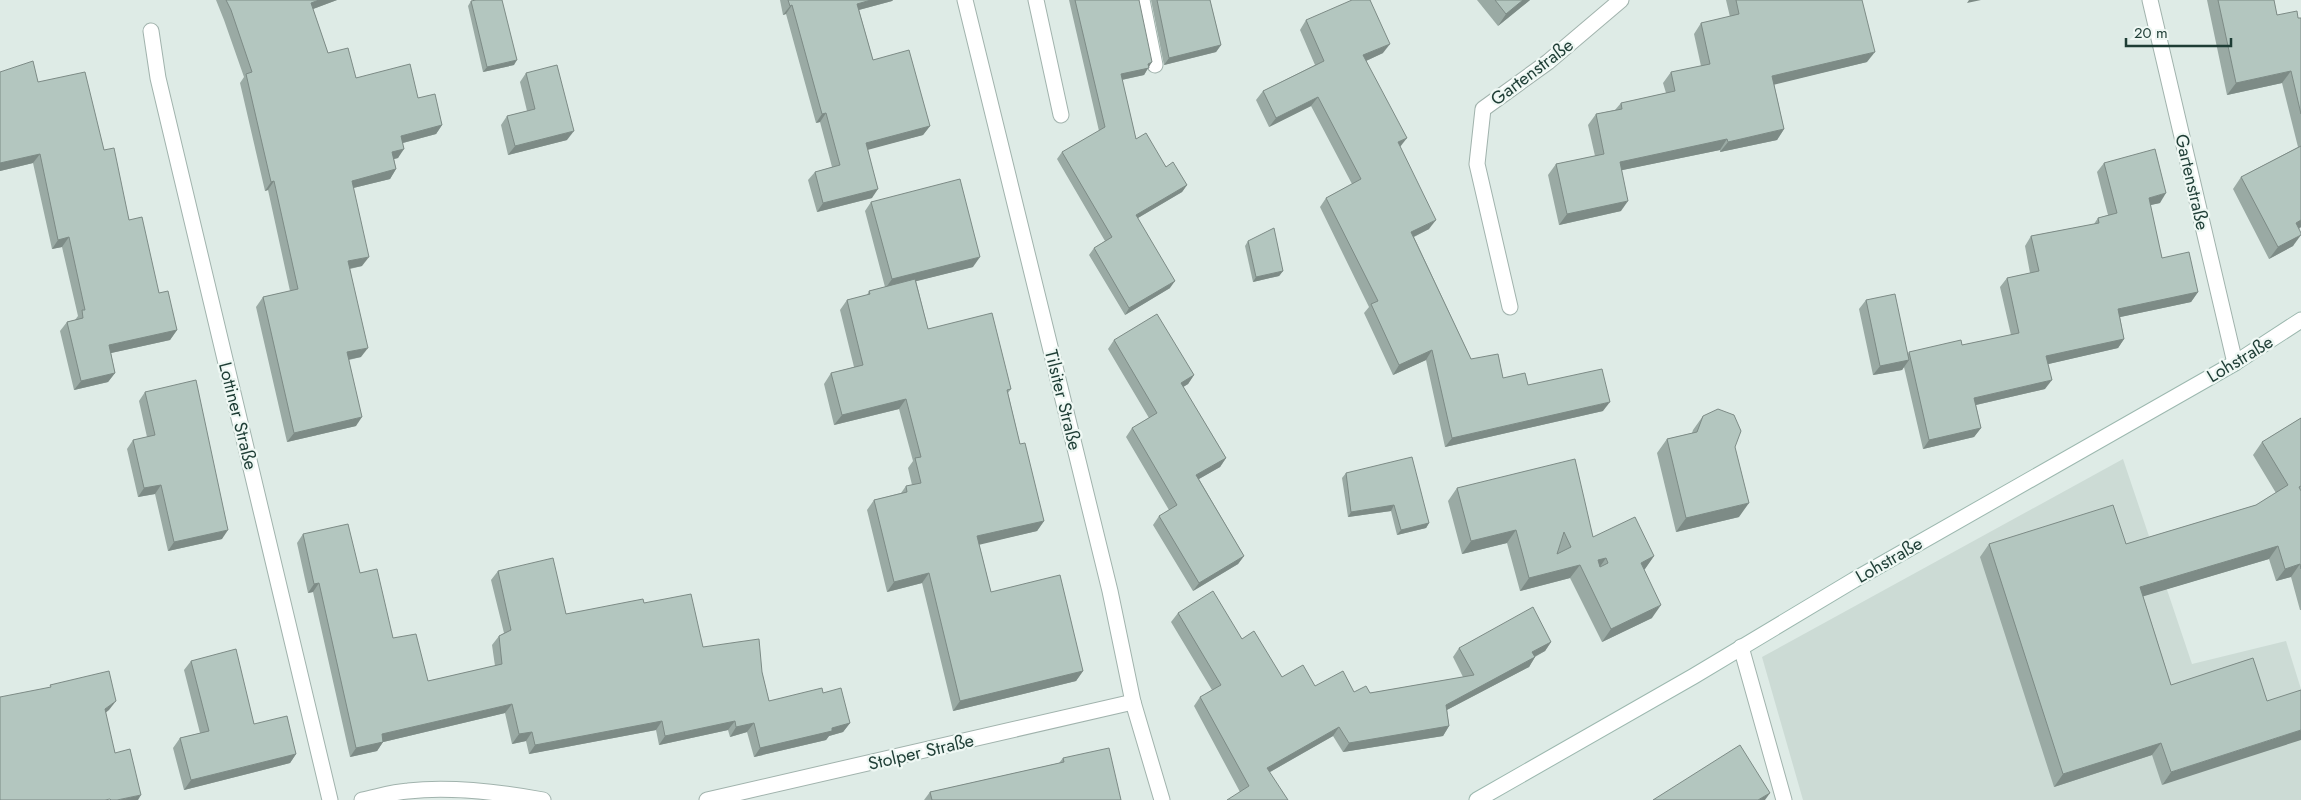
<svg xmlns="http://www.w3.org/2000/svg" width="2301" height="800" viewBox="0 0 2301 800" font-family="Jost,sans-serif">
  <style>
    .built { fill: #ccdbd5 }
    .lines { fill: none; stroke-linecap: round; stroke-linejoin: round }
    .service-casing { stroke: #a1b3ad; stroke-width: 17 }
    .minor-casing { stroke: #a1b3ad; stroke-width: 17 }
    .secondary-casing { stroke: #9cb8af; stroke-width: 17 }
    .service { stroke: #fff; stroke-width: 15 }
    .minor { stroke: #fff; stroke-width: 15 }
    .secondary { stroke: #fff; stroke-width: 15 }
    .wall { fill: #9aaaa4 }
    .shaded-wall { fill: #7d8b86 }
    .building { fill: #b3c6bf; stroke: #7d8b86; fill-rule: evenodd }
    .labels { text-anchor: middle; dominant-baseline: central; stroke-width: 4.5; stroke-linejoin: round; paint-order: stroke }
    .street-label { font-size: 18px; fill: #1e3d35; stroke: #eff8f4 }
  </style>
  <rect width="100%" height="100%" fill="#deebe6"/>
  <path class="built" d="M2123 459 2192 664 2286 641 2301 689V800H1803L1762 657Z"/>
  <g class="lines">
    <defs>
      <g id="service">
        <path d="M1036 0 1061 115"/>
        <path d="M1142 0 1155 65"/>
      </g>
      <g id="minor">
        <path d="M965 0 1110 591 1133 702 1162 800"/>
        <path d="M2150 0 2235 363"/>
        <path d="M151 31 158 78 330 800"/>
        <path d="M1510 307 1477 164 1483 109 1548 62 1621 0"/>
        <path d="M1741 647 1784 800"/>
        <path d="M362 800C377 797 393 792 408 791 452 786 499 792 543 800"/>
        <path d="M707 800 1133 702"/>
      </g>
      <path id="secondary" d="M1477 800 1694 676 1854 580 2235 363 2301 320"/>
    </defs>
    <use href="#service" class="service-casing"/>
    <use href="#minor" class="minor-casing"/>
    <use href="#secondary" class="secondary-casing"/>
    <use href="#service" class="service"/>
    <use href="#minor" class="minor"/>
    <use href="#secondary" class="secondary"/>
  </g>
  <g class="wall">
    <path d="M216 0H337L313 9 328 53 356 78 418 98 442 125 436 134 403 143 398 158 394 159 396 169 390 179 353 188 362 266 350 269 361 357 349 360 356 426 287 442 256 307 263 297 290 291 268 190 265 191 240 83 244 77 224 20Z"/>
    <path d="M780 0H893L892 1 859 10 873 60 930 126 923 135 868 149 872 198 817 212 808 180 815 172 832 167 820 122 816 123 786 14 783 15Z"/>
    <path d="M1069 0H1139L1148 67 1144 75 1122 80 1136 139 1187 185 1182 192 1138 218 1170 288 1125 315 1089 255 1094 248 1105 241 1057 159 1062 152 1099 131Z"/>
    <path d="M1151 0H1210L1221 45 1216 52 1164 65Z"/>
    <path d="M1477 0H1530L1498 26Z"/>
    <path d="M1726 0H1862L1867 62 1774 84 1784 129 1777 140 1720 152V150L1622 170 1621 211 1559 225 1548 175 1556 164 1595 156 1588 125 1596 114 1615 110 1621 103 1666 93 1663 83 1671 72 1701 66 1694 34 1701 23 1730 17Z"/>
    <path d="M2207 0H2274L2277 15 2298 18H2301V227L2299 229 2293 246 2269 259 2233 189 2241 177 2298 147 2282 83 2227 95Z"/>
    <path d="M471 1 514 65 483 72 468 6Z"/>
    <path d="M1306 20 1383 53 1366 61 1400 147 1429 229 1414 237 1471 359 1503 378 1528 385 1603 411 1445 447 1426 360 1393 375 1364 313 1369 307 1320 207 1326 198 1352 184 1311 106 1269 127 1256 100 1263 91 1315 65 1300 30Z"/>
    <path d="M0 72 38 82 104 150 129 220 159 293 177 330 170 340 111 353 115 373 108 382 74 390 60 331 67 322 75 320 78 316 62 247 52 249 33 163 0 171Z"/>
    <path d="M526 73 567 140 508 155 501 125 507 116 527 111 520 82Z"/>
    <path d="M2104 163 2160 203 2150 205 2162 258 2198 292 2191 302 2120 317 2124 339 2118 348 2048 364 2045 389 1976 405 1981 428 1974 437 1923 449 1904 367 1902 370 1873 375 1859 309 1866 300 1908 354 1909 352 1962 345 2011 335 2000 287 2007 278 2030 273 2025 246 2031 236 2094 224 2098 218 2108 215 2097 172Z"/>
    <path d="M871 202 973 267 916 281 928 329 1011 389 1008 393 1020 444 1044 521 1037 531 979 544 991 592 1083 671 1076 681 953 711 922 583 887 592 867 510 874 500 901 493 906 486 912 485 908 468 913 461 899 409 834 425 824 384 831 373 854 367 840 310 847 300 867 295 869 291 885 287 865 211Z"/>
    <path d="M1248 241 1283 271 1279 276 1253 282 1245 246Z"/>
    <path d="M1114 340 1194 375 1188 384 1183 387 1226 458 1220 467 1199 479 1244 556 1238 564 1193 591 1153 525 1159 516 1169 510 1126 437 1132 428 1149 418 1108 349Z"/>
    <path d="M145 392 222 539 168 551 155 494 138 497 127 449 133 440 147 437 139 401Z"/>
    <path d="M1703 416 1735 447 1739 517 1676 532 1657 453 1667 439 1692 433 1693 430Z"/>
    <path d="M2301 418V610H2300L2291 577 2276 581 2269 559 2143 596 2171 685 2253 658 2162 785 2152 755 2054 787 1980 557 1989 544H2126L2256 505 2276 493 2253 455 2262 442Z"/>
    <path d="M1346 473 1429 523 1426 528 1397 535 1391 511 1348 517 1342 478Z"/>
    <path d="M1457 488 1593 537 1654 556 1644 570 1652 618 1602 642 1570 578 1520 591 1507 543 1462 554 1448 501Z"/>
    <path d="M303 534 360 573 393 638 428 681 495 666 492 645 499 636 504 633 491 580 498 571 566 614 644 603 703 647 762 672 769 701 823 693 850 723 843 732 829 736 826 740 754 757 747 732 730 737 728 730 659 745 656 730 529 754 526 741 512 744 505 713 383 742 377 751 350 757 313 592 308 593 297 543Z"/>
    <path d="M1178 613 1242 639 1282 677 1315 686 1354 692 1370 693 1463 677 1453 657 1459 648 1551 642 1545 651 1535 657 1529 667 1447 710 1449 726 1443 736 1343 752 1333 736 1270 772 1240 792 1194 706 1200 697 1212 690 1171 622Z"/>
    <path d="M191 661 254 724 296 754 290 763 184 790 173 748 180 738 200 733 184 670Z"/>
    <path d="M1063 758 1121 800H924L930 792 1059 763Z"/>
  </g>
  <g class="shaded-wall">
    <path d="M319 0H337L305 12 311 3Z"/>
    <path d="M871 0H893L892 1 851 12 857 4Z"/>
    <path d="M1523 0H1530L1498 26 1506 14Z"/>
    <path d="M1969 0H1981L1967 3Z"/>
    <path d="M792 5 786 14 783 15 790 6Z"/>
    <path d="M1390 44 1383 53 1357 65 1363 55Z"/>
    <path d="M1221 45 1216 52 1164 65 1169 58Z"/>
    <path d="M1875 52 1867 62 1765 87 1772 76Z"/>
    <path d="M517 60 514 65 483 72 487 67Z"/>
    <path d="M1152 62 1144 75 1116 81 1121 74Z"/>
    <path d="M2291 71 2282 83 2227 95 2236 83Z"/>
    <path d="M1318 97 1311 106 1269 127 1276 118Z"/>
    <path d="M826 113 820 122 816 123 822 114Z"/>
    <path d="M442 125 436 134 395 145 401 136Z"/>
    <path d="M930 126 923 135 860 152 866 143Z"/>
    <path d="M1784 129 1777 140 1720 152 1728 142Z"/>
    <path d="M574 131 567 140 508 155 515 146Z"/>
    <path d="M1407 138 1400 147 1398 142Z"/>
    <path d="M1727 139 1720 150 1613 172 1620 162Z"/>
    <path d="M404 149 398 158 385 161 392 152Z"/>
    <path d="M40 154 33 163 0 171V163Z"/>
    <path d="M396 169 390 179 345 190 352 181Z"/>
    <path d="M274 181 268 190 265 191 271 182Z"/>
    <path d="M1187 185 1182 192 1131 222 1136 215Z"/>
    <path d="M878 189 872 198 817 212 823 203Z"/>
    <path d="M2166 193 2160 203 2142 207 2149 198Z"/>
    <path d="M1628 201 1621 211 1559 225 1567 214Z"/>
    <path d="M1436 220 1429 229 1405 241 1411 232Z"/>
    <path d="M2301 220V227L2287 235 2296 223Z"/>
    <path d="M2301 235 2293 246 2269 259 2278 247Z"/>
    <path d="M69 237 62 247 52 249 58 240Z"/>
    <path d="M369 257 362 266 342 270 348 261Z"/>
    <path d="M980 257 973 267 885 289 892 279Z"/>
    <path d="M1283 271 1279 276 1253 282 1256 277Z"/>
    <path d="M1175 281 1170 288 1125 315 1129 308Z"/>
    <path d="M2198 292 2191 302 2111 319 2118 309Z"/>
    <path d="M177 330 170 340 102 355 109 345Z"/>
    <path d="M2124 339 2118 348 2040 366 2046 356Z"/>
    <path d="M368 348 361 357 341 361 347 352Z"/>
    <path d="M1432 350 1426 360 1393 375 1399 365Z"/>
    <path d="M1909 360 1902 370 1873 375 1880 366Z"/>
    <path d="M115 373 108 382 74 390 81 381Z"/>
    <path d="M1194 375 1188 384 1175 392 1181 383Z"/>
    <path d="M2052 380 2045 389 1967 407 1974 398Z"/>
    <path d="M906 399 899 409 834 425 842 415Z"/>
    <path d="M1610 402 1603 411 1445 447 1452 438Z"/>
    <path d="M362 417 356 426 287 442 294 433Z"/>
    <path d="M1981 428 1974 437 1923 449 1929 440Z"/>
    <path d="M1226 458 1220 467 1190 484 1196 475Z"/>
    <path d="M161 485 155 494 138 497 144 488Z"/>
    <path d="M1749 503 1739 517 1676 532 1686 518Z"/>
    <path d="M1394 505 1391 511 1348 517 1351 512Z"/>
    <path d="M1044 521 1037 531 970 547 977 536Z"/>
    <path d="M1429 523 1426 528 1397 535 1401 530Z"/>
    <path d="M228 530 222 539 168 551 174 542Z"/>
    <path d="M1516 530 1507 543 1462 554 1471 541Z"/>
    <path d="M2278 546 2269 559 2131 600 2140 587Z"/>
    <path d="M1244 556 1238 564 1193 591 1199 583Z"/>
    <path d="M1654 556 1645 569 1632 576 1641 563Z"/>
    <path d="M1606 558 1597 571 1598 560Z"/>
    <path d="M2300 564 2291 577 2276 581 2285 569Z"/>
    <path d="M1580 565 1570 578 1520 591 1529 578Z"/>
    <path d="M929 573 922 583 887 592 894 582Z"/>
    <path d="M319 583 313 592 308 593 314 584Z"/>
    <path d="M1661 605 1652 618 1602 642 1611 629Z"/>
    <path d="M1551 642 1545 651 1526 661 1532 652Z"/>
    <path d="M1535 657 1529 667 1439 714 1446 705Z"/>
    <path d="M1083 671 1076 681 953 711 960 701Z"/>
    <path d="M116 701 109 710 99 718 105 709Z"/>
    <path d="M512 704 505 713 375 744 382 734Z"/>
    <path d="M662 721 656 730 529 754 535 745Z"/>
    <path d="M735 721 728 730 659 745 665 736Z"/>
    <path d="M754 723 747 732 730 737 736 727Z"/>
    <path d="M850 723 843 732 829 736 826 740 754 757 760 748Z"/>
    <path d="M1449 726 1443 736 1343 752 1349 743Z"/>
    <path d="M1339 727 1333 736 1261 777 1267 768Z"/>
    <path d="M2301 730V740L2162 785 2171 772Z"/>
    <path d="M532 732 526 741 512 744 519 734Z"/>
    <path d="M383 742 377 751 350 757 356 748Z"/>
    <path d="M2161 743 2152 755 2054 787 2063 774Z"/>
    <path d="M296 754 290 763 184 790 191 780Z"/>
    <path d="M1770 793 1765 800H1758Z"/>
    <path d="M141 795 138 800H117Z"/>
  </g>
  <g class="building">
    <path d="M226 0H319L311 3 328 53 348 48 356 78 410 64 418 98 435 94 442 125 401 136 404 149 392 152 396 169 352 181 369 257 348 261 368 348 347 352 362 417 294 433 263 297 298 289 274 181 271 182 246 74 252 72 231 10Z"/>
    <path d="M476 0H502L517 60 487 67 471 1Z"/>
    <path d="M788 0H871L857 4 873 60 909 50 930 126 866 143 878 189 823 203 815 172 840 165 826 113 822 114 792 5 790 6Z"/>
    <path d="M1075 0H1139L1152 62 1148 64 1149 68 1121 74 1136 139 1146 133 1166 167 1173 162 1187 185 1136 215 1175 281 1129 308 1094 248 1112 237 1062 152 1105 127Z"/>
    <path d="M1157 0H1210L1221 45 1169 58Z"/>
    <path d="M1352 0H1370L1390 44 1363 55 1407 138 1398 142 1436 220 1411 232 1471 359 1498 354 1503 378 1525 373 1528 385 1602 369 1610 402 1452 438 1432 350 1399 365 1371 304 1378 301 1326 198 1361 179 1318 97 1276 118 1263 91 1324 61 1306 20Z"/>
    <path d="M1495 0H1523L1506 14Z"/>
    <path d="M1736 0H1862L1875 52 1772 76 1784 129 1728 142 1727 139 1620 162 1628 201 1567 214 1556 164 1604 154 1596 114 1622 109 1621 103 1675 91 1671 72 1710 64 1701 23 1739 14Z"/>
    <path d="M2218 0H2274L2277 15 2297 11 2298 18H2301V114L2291 71 2236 83Z"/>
    <path d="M33 61 38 82 85 72 104 150 114 148 129 220 142 217 159 293 168 291 177 330 109 345 115 373 81 381 67 322 83 318 82 310H85L69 237 58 240 40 154 0 163V72Z"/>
    <path d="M557 65 574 131 515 146 507 116 535 109 526 73Z"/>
    <path d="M2301 146V220L2296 223 2301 233V235L2278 247 2241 177Z"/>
    <path d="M2155 149 2166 193 2149 198 2162 258 2189 252 2198 292 2118 309 2124 339 2046 356 2052 380 1974 398 1981 428 1929 440 1909 352 1961 340 1962 345 2019 333 2007 278 2039 271 2031 236 2099 223 2098 218 2117 213 2104 163Z"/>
    <path d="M960 179 980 257 892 279 871 202Z"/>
    <path d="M1274 228 1283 271 1256 277 1248 241Z"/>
    <path d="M915 279 928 329 992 313 1011 389 1007 390 1020 444 1025 443 1044 521 977 536 991 592 1060 575 1083 671 960 701 929 573 894 582 874 500 907 492 906 486 921 483 915 458 921 457 906 399 842 415 831 373 863 365 847 300 870 294 869 291Z"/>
    <path d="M1895 294 1909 360 1880 366 1866 300Z"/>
    <path d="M1157 314 1194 375 1181 383 1226 458 1196 475 1244 556 1199 583 1159 516 1177 505 1132 428 1157 413 1114 340Z"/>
    <path d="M196 380 228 530 174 542 161 485 144 488 133 440 155 435 145 392Z"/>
    <path d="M1718 409 1734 415 1741 431 1735 447 1749 503 1686 518 1667 439 1697 432 1703 416Z"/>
    <path d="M2301 418V486L2299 487 2301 491V569L2300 564 2285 569 2278 546 2140 587 2171 685 2253 658 2267 701 2301 690V730L2171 772 2161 743 2063 774 1989 544 2113 505 2126 544 2256 505 2288 485 2262 442Z"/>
    <path d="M1412 457 1429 523 1401 530 1394 505 1351 512 1346 473Z"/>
    <path d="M1575 459 1593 537 1635 517 1654 556 1641 563 1661 605 1611 629 1580 565 1529 578 1516 530 1471 541 1457 488ZM1564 532 1571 547 1557 554ZM1606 558 1608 563 1600 567 1598 560Z"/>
    <path d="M348 524 360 573 377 569 393 638 416 634 428 681 502 664 499 636 511 630 498 571 553 558 566 614 643 599 644 603 691 594 703 647 759 639 762 672 769 701 822 688 823 693 841 688 850 723 832 728V731L760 748 754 723 736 727 735 721 665 736 662 721 535 745 532 732 519 734 512 704 382 734 383 742 356 748 319 583 314 584 303 534Z"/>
    <path d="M1213 591 1242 639 1254 631 1282 677 1303 665 1315 686 1343 671 1354 692 1366 686 1370 693 1474 675 1459 648 1533 607 1551 642 1532 652 1535 657 1446 705 1449 726 1349 743 1339 727 1267 768 1288 800H1227L1249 786 1200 697 1221 685 1178 613Z"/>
    <path d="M236 649 254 724 287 716 296 754 191 780 180 738 209 731 191 661Z"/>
    <path d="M109 671 116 701 105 709 115 753 130 749 141 795 117 800H111L110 799 105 800H0V697L51 687 50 685Z"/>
    <path d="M1740 745 1770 793 1758 800H1653Z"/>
    <path d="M1109 748 1121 800H932L930 792 1064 762 1063 758Z"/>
  </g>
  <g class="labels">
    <g class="street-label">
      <text transform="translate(1532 72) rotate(-37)">Gartenstraße</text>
      <text transform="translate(2192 182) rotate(77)">Gartenstraße</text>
      <text transform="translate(2240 359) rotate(-31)">Lohstraße</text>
      <text transform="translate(1063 400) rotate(76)">Tilsiter Straße</text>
      <text transform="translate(238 416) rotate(76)">Lottiner Straße</text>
      <text transform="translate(1889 560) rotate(-30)">Lohstraße</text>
      <text transform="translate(921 752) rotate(-13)">Stolper Straße</text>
    </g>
  </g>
  <path d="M2126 38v8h105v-8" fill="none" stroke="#1e3d35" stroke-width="2.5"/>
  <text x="2134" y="38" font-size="15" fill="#1e3d35" stroke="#eff8f4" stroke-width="4" paint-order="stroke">20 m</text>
</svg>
